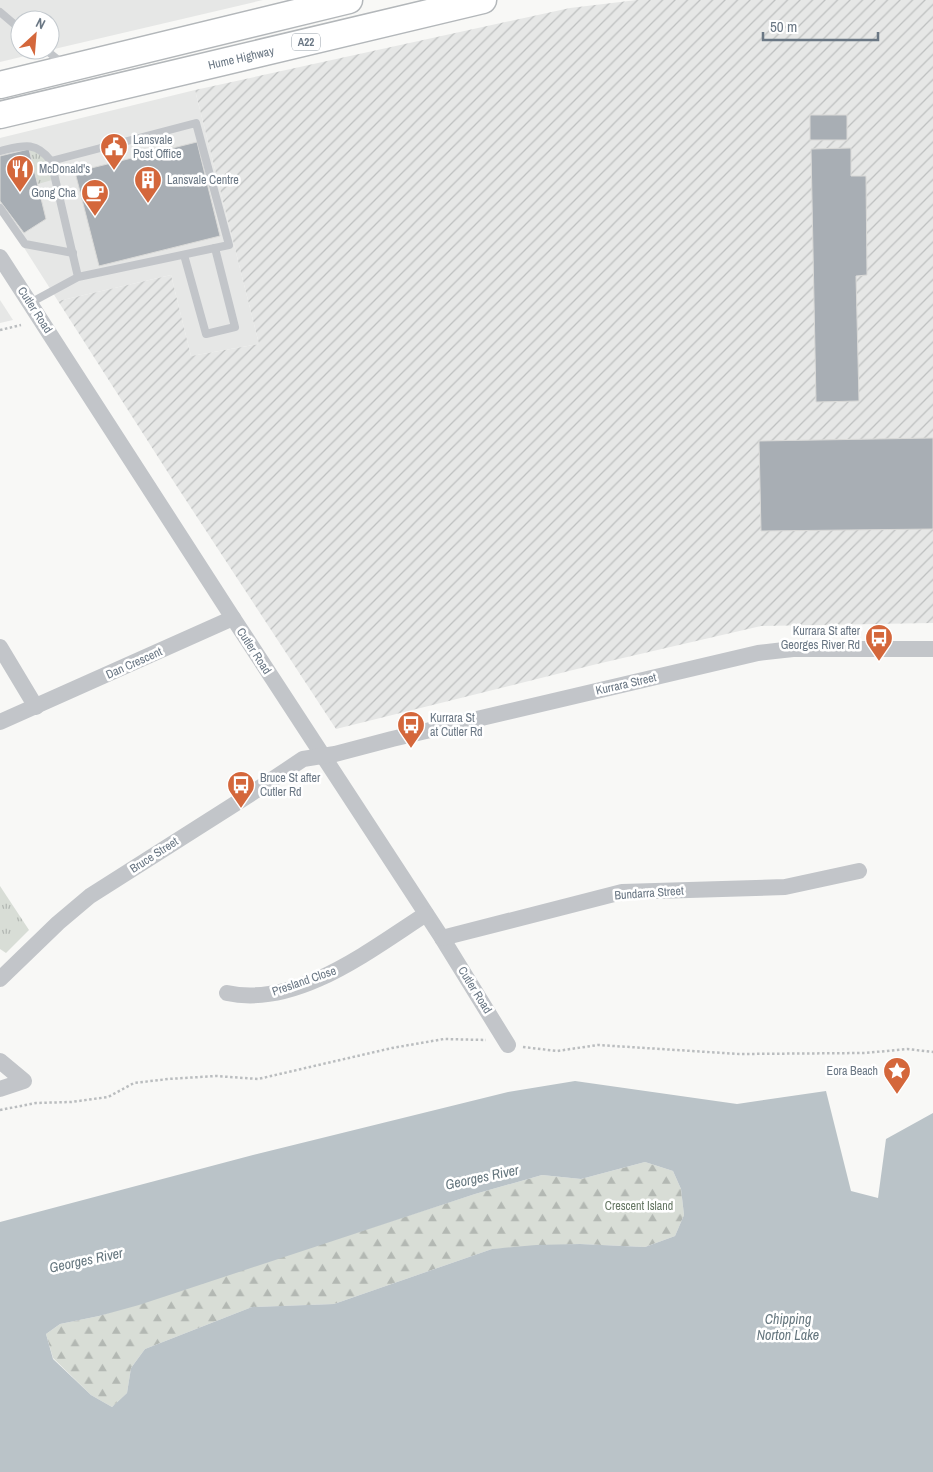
<svg xmlns="http://www.w3.org/2000/svg" width="933" height="1472" viewBox="0 0 933 1472" font-family="'Archivo Narrow',sans-serif">
  <style>
    .built { fill: #e6e7e6 }
    .industrial { fill: url(#industrial-furrows) }
    .forest { fill: url(#forest-firs) }
    .park { fill: url(#park-tufts) }
    .water { fill: #bac3c8; fill-rule: evenodd }
    .building { fill: #a8aeb4; stroke: #dadad8 }
    .lines { fill: none; stroke-linecap: round; stroke-linejoin: round }
    .trunk-casing { stroke: #b3b7ba; stroke-width: 29 }
    .path { stroke: #babdbf; stroke-width: 2.5; stroke-dasharray: 2.5 2.5; stroke-linecap: butt }
    .service { stroke: #c2c5c9; stroke-width: 8 }
    .minor { stroke: #c2c5c9; stroke-width: 16 }
    .trunk { stroke: #fff; stroke-width: 26 }
    .labels { text-anchor: middle; dominant-baseline: central; stroke-width: 5; stroke-linejoin: round; paint-order: stroke }
    .shield { fill: #fff; stroke: #97a0a9; stroke-width: 1 }
    .shield-label { font-size: 11px; font-weight: bold; fill: #6a7784 }
    .street-label { font-size: 12px; fill: #6a7784; stroke: #fff }
    .poi-label { font-size: 12px; fill: #6a7784; stroke: #fff; text-anchor: start }
    .park-label { font-size: 12px; fill: #667764; stroke: #fff }
    .water-label { font-size: 14px; font-style: italic; fill: #66777f; stroke: #fff }
  </style>
  <defs>
    <pattern id="industrial-furrows" width="10" height="10" patternUnits="userSpaceOnUse" patternTransform="scale(1.25)"><rect width="10" height="10" fill="#e6e7e6"/><path d="M-1 1l2-2M0 10L10 0M9 11l2-2" fill="none" stroke="#bec0c0"/></pattern>
    <pattern id="forest-firs" width="22" height="20" patternUnits="userSpaceOnUse" patternTransform="scale(1.25)"><rect width="22" height="20" fill="#d8ddd6"/><path d="M5 1l3.5 6h-7zM16 11l3.5 6h-7z" fill="#b3b8b3"/></pattern>
    <pattern id="park-tufts" width="24" height="20" patternUnits="userSpaceOnUse" patternTransform="scale(1.25)"><rect width="24" height="20" fill="#d8ddd6"/><path d="M3 7l-1-3M5 7V3M7 7l1-3M15 17l-1-3M17 17v-4M19 17l1-3" fill="none" stroke="#b3b8b3"/></pattern>
  </defs>
  <rect width="100%" height="100%" fill="#f8f8f6"/>
  <g class="built">
    <path d="M0 0H263L50 50V20H20V50H50L0 62Z"/>
    <path d="M195 90 259 344 191 356 171 275 58 301 0 210V138Z"/>
    <path d="M0 300 13 320 0 323Z"/>
  </g>
  <path class="industrial" d="M637 0H933V623L761 626 597 664 336 729 174 482 58 301 171 275 191 356 259 344 195 90 570 8Z"/>
  <path class="forest" d="M645 1162 673 1171 681 1189 684 1215 675 1236 645 1247 580 1244 492 1249 334 1304 252 1307 145 1349 131 1368 127 1393 112 1407 91 1395 53 1358 46 1334 60 1324 99 1316 475 1194 542 1175 581 1179Z"/>
  <g class="park">
    <path d="M29 149 46 157 52 180 38 184Z"/>
    <path d="M0 886 29 930 6 953 0 949Z"/>
  </g>
  <path class="water" d="M575 1081 737 1104 826 1091 851 1191 878 1198 886 1139 933 1113V1472H0V1222L253 1155 508 1092ZM645 1162 673 1171 681 1189 684 1215 675 1236 645 1247 580 1244 536 1245 492 1249 334 1304 252 1307 145 1349 131 1368 127 1393 112 1407 91 1395 53 1359 46 1334 60 1324 99 1316 139 1305 475 1194 542 1175 581 1179Z"/>
  <g class="building">
    <rect x="810" y="115" width="37" height="25"/>
    <path d="M197 142 220 236 99 266 75 172Z"/>
    <path d="M851 148V176H866L867 275 856 276 859 401 816 402 811 149Z"/>
    <path d="M29 149 46 219 24 233 0 201V156Z"/>
    <path d="M933 438V529L761 531 759 441Z"/>
  </g>
  <g class="lines">
    <defs>
      <g id="trunk">
        <path d="M0 85 349 0"/>
        <path d="M0 115 483 0"/>
      </g>
    </defs>
    <use href="#trunk" class="trunk-casing"/>
    <g class="path">
      <path d="M0 330 21 325"/>
      <path d="M523 1047 557 1051 598 1045 739 1054 865 1053 907 1049 933 1052"/>
      <path d="M0 1110 36 1103 71 1102 108 1097 134 1083 168 1079 216 1076 258 1079 392 1048 444 1039 486 1040"/>
    </g>
    <g class="service">
      <path d="M0 12 20 29"/>
      <path d="M46 50 62 63"/>
      <path d="M0 151C22 146 35 140 51 161"/>
      <path d="M0 208 25 244 73 253"/>
      <path d="M184 255 206 334 235 327 215 248"/>
      <path d="M30 303 78 277 229 245 196 123 51 161 78 277"/>
    </g>
    <g class="minor">
      <path d="M0 257 233 618 442 938 508 1045"/>
      <path d="M0 647 36 707"/>
      <path d="M0 722 233 618"/>
      <path d="M442 938 622 892 785 887 859 871"/>
      <path d="M0 979 58 923 90 896 249 795 303 759 335 754 392 739 758 653 793 649H933"/>
      <path d="M227 993C297 1008 370 950 426 914"/>
      <path d="M0 1061 24 1081 0 1089"/>
    </g>
    <use href="#trunk" class="trunk"/>
  </g>
  <defs>
    <symbol id="civic-pin" viewBox="-11 -11 22 30"><path d="M0 17L-7.5 6A9.5 9.5 0 1 1 7.5 6Z" fill="#d4673b" stroke="#fff"/><path d="M-.6-6.5H3V-4.5H.6V-3L4-1V1h2V6H-6V1h2V-1L-.6-3ZM-1.2 2.5V6h2.4V2.5Z" fill="#fff"/></symbol>
    <symbol id="restaurant-pin" viewBox="-11 -11 22 30"><path d="M0 17L-7.5 6A9.5 9.5 0 1 1 7.5 6Z" fill="#d4673b" stroke="#fff"/><path d="M-5-6h1v4h1v-4h1v4h1v-4h1v5L-1.5 .5V6h-2V.5L-5-1ZM5-6V6H3V1.5H1.5Q1.5-4 5-6Z" fill="#fff"/></symbol>
    <symbol id="building-pin" viewBox="-11 -11 22 30"><path d="M0 17L-7.5 6A9.5 9.5 0 1 1 7.5 6Z" fill="#d4673b" stroke="#fff"/><path d="M-4-6H4V6H1V3H-1V6H-4ZM-2.5-4.3h1.7v1.8h-1.7ZM.8-4.3h1.7v1.8H.8ZM-2.5-1h1.7V.8h-1.7ZM.8-1h1.7V.8H.8Z" fill="#fff"/></symbol>
    <symbol id="cafe-pin" viewBox="-11 -11 22 30"><path d="M0 17L-7.5 6A9.5 9.5 0 1 1 7.5 6Z" fill="#d4673b" stroke="#fff"/><path d="M-5.5-4.5H6V0H3Q3 3.5 0 3.5H-2.5Q-5.5 3.5-5.5 0ZM3-3.2v2h1.7v-2ZM-6 4.5H4V6H-6Z" fill="#fff"/></symbol>
    <symbol id="bus-pin" viewBox="-11 -11 22 30"><path d="M0 17L-7.5 6A9.5 9.5 0 1 1 7.5 6Z" fill="#d4673b" stroke="#fff"/><path d="M-5-6H5V4H4V6H2V4H-2V6H-4V4H-5ZM-3.5-4V0h7V-4ZM-3.5 1.2v1.5H-2V1.2ZM2 1.2v1.5H3.5V1.2Z" fill="#fff"/></symbol>
    <symbol id="sight-pin" viewBox="-11 -11 22 30"><path d="M0 17L-7.5 6A9.5 9.5 0 1 1 7.5 6Z" fill="#d4673b" stroke="#fff"/><path d="M0-6L1.8-2.2L6-1.7L2.9 1.2L3.7 5.4L0 3.3L-3.7 5.4L-2.9 1.2L-6-1.7L-1.8-2.2Z" fill="#fff"/></symbol>
  </defs>
  <g fill-rule="evenodd">
    <use href="#civic-pin" x="98" y="131" width="32" height="43"/>
    <use href="#restaurant-pin" x="4" y="153" width="32" height="43"/>
    <use href="#building-pin" x="132" y="164" width="32" height="43"/>
    <use href="#cafe-pin" x="79" y="177" width="32" height="43"/>
    <use href="#bus-pin" x="863" y="622" width="32" height="43"/>
    <use href="#bus-pin" x="395" y="709" width="32" height="43"/>
    <use href="#bus-pin" x="225" y="769" width="32" height="43"/>
    <use href="#sight-pin" x="881" y="1055" width="32" height="43"/>
  </g>
  <g class="labels">
    <rect class="shield" x="292" y="33.5" width="28" height="17" rx="4"/>
    <g class="shield-label">
      <text x="306" y="42">A22</text>
    </g>
    <g class="street-label">
      <text transform="translate(241 58) rotate(-13)">Hume Highway</text>
      <text transform="translate(35 310) rotate(57)">Cutler Road</text>
      <text transform="translate(254 651) rotate(57)">Cutler Road</text>
      <text transform="translate(134 663) rotate(-24)">Dan Crescent</text>
      <text transform="translate(626 684) rotate(-13)">Kurrara Street</text>
      <text transform="translate(154 855) rotate(-33)">Bruce Street</text>
      <text transform="translate(649 893) rotate(-4)">Bundarra Street</text>
      <text transform="translate(304 981) rotate(-19)">Presland Close</text>
      <text transform="translate(475 990) rotate(58)">Cutler Road</text>
    </g>
    <g class="poi-label">
      <text x="133" y="140">Lansvale<tspan x="133" dy="14">Post Office</tspan></text>
      <text x="39" y="169">McDonald's</text>
      <text x="167" y="180">Lansvale Centre</text>
      <text x="76" y="193" text-anchor="end">Gong Cha</text>
      <text x="860" y="631" text-anchor="end">Kurrara St after<tspan x="860" dy="14">Georges River Rd</tspan></text>
      <text x="430" y="718">Kurrara St<tspan x="430" dy="14">at Cutler Rd</tspan></text>
      <text x="260" y="778">Bruce St after<tspan x="260" dy="14">Cutler Rd</tspan></text>
      <text x="878" y="1071" text-anchor="end">Eora Beach</text>
    </g>
    <g class="park-label">
      <text x="639" y="1206">Crescent Island</text>
    </g>
    <g class="water-label">
      <text transform="translate(482 1177) rotate(-12)">Georges River</text>
      <text transform="translate(86 1260) rotate(-12)">Georges River</text>
      <text x="788" y="1319">Chipping<tspan x="788" dy="16">Norton Lake</tspan></text>
    </g>
  </g>
  <g transform="translate(35 35) rotate(26)"><circle r="24" fill="#ffffff" stroke="#c3c9ce"/>
  <path d="M0-4L9 19L0 12L-9 19Z" fill="#d4673b"/>
  <text y="-8" font-size="14" font-weight="bold" text-anchor="middle" fill="#6a7784">N</text>
  </g>
  <path d="M763 32v8h115v-8" fill="none" stroke="#6a7784" stroke-width="2.5"/>
  <text x="770" y="32" font-size="15" fill="#6a7784" stroke="#ffffff" stroke-width="4" paint-order="stroke">50 m</text>
</svg>
